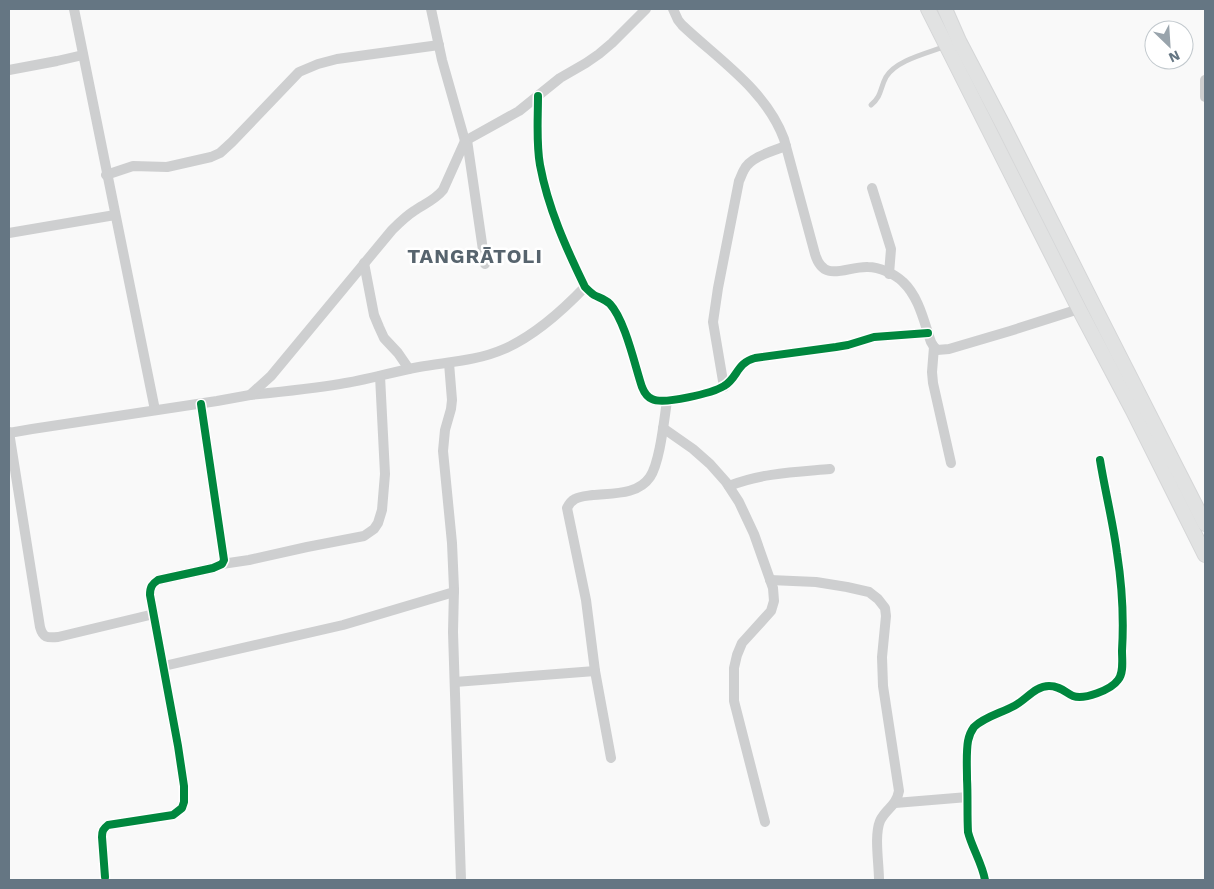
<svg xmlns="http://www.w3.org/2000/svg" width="1214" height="889" viewBox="0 0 1214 889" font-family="'Work Sans',sans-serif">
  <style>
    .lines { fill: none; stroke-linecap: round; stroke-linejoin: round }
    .secondary-casing { stroke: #d5d6d7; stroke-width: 16 }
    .lane { stroke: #cecfd0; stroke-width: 5 }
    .street { stroke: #cecfd0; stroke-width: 10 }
    .secondary { stroke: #e1e2e2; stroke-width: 14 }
    .cycleway-casing { stroke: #fff; stroke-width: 11 }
    .cycleway { stroke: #00873e; stroke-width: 8 }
    .labels { text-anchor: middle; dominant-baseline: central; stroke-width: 5; stroke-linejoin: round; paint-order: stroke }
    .district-label { font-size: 20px; font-weight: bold; letter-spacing: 1px; fill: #57646e; stroke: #fff }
  </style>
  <rect width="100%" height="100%" fill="#f9f9f9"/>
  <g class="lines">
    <defs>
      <g id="secondary">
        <path d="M928 9 1079 309 1133 411 1205 555"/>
        <path d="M945 9 959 41 1004 127 1093 304 1205 524"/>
      </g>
    </defs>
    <use href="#secondary" class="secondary-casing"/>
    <path class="lane" d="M871 105C882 96 880 88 886 77 896 60 928 53 946 46"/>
    <g class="street">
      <path d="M74 9 155 410"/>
      <path d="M431 9 442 60 465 141 519 111 560 78 586 63 599 54 612 43 646 9"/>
      <path d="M673 9 678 20 682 25C719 60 766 90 784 139L815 254C824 284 846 266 868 267 879 267 895 274 903 282 919 297 924 322 931 342L934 347 937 350 949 349 1010 331 1079 309"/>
      <path d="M9 70 57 61 83 55"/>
      <path d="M1205 80V97"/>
      <path d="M538 96C538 119 536 143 540 165 548 208 566 248 585 287 588 290 591 293 594 295 600 298 605 299 610 304 625 320 635 366 642 387 644 392 647 397 652 399 663 405 713 393 724 386 738 378 736 363 755 358L836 347 848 345 874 337 928 333"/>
      <path d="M467 140 485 264"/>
      <path d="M106 175 133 166 167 167 211 157 220 153 232 142 299 72 318 64 337 59 439 45"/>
      <path d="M872 188 891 249 889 274"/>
      <path d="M9 233 115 215"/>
      <path d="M364 263 374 315 379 327 384 338 398 353 409 369"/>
      <path d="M934 347 932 372 933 383 951 463"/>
      <path d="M449 363 452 400 451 409 445 430 443 451 452 543 454 589 453 632 461 880"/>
      <path d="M724 387 713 322 718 288 739 181C741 177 742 173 744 170 750 157 773 151 786 146"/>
      <path d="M250 395C280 392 310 389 340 384 367 380 392 372 419 367 447 362 477 361 504 349 534 336 562 311 585 287"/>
      <path d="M663 428 693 449 710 464 726 482 739 502 754 534 773 588 774 601 771 611 742 643 737 655 734 668V701L765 822"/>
      <path d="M9 432 40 627C43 638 47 638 58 637L154 614"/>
      <path d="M9 433 32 429 217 401 250 395 271 376 392 230C399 223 406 216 414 211 424 204 435 200 443 190L465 141"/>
      <path d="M729 486C761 473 796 472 830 469"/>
      <path d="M222 564 249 560 307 547 364 536 374 529 378 523 382 510 385 474 380 376"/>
      <path d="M770 580 816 582 847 587 869 592 878 599 885 608 886 616 882 657 883 686 899 791C896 807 886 808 880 821 874 836 879 863 879 880"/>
      <path d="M164 666 343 625 454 592"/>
      <path d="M455 682 595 671"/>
      <path d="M611 758 595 671 586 600 567 508C569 504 571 501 575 499 580 496 587 496 593 495 613 493 638 495 650 477 660 462 664 420 667 401"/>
      <path d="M895 803 968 797"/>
      <path d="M105 877 102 837C102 831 103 829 108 825L173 815 182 808 184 802V786L178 746 150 595C150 587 152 584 158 580L213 568 222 564 224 560 201 404"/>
      <path d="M985 880C982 863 972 848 968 832 967 814 968 796 967 779 967 766 966 753 968 741 969 736 971 731 974 727 984 717 1001 713 1014 706 1026 700 1035 686 1049 686 1060 686 1065 692 1073 696 1084 700 1111 690 1118 680 1124 673 1122 660 1122 651 1124 618 1122 585 1117 553 1113 522 1105 491 1100 460"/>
    </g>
    <use href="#secondary" class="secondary"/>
    <defs>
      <g id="cycleway">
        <path d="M538 96C538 119 536 143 540 165 548 208 566 248 585 287 588 290 591 293 594 295 600 298 605 299 610 304 625 320 635 366 642 387 644 392 647 397 652 399 663 405 713 393 724 386 738 378 736 363 755 358L836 347 848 345 874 337 928 333"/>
        <path d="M105 877 102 837C102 831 103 829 108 825L173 815 182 808 184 802V786L178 746 150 595C150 587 152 584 158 580L213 568 222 564 224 560 201 404"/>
        <path d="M985 880C982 863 972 848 968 832 967 814 968 796 967 779 967 766 966 753 968 741 969 736 971 731 974 727 984 717 1001 713 1014 706 1026 700 1035 686 1049 686 1060 686 1065 692 1073 696 1084 700 1111 690 1118 680 1124 673 1122 660 1122 651 1124 618 1122 585 1117 553 1113 522 1105 491 1100 460"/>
      </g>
    </defs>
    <use href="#cycleway" class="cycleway-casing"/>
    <use href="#cycleway" class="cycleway"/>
  </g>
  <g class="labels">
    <g class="district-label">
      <text x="475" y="256">TANGRĀTOLI</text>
    </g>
  </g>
  <rect width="1214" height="889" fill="none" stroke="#657683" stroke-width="20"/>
  <g transform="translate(1169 45) rotate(155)"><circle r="24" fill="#ffffff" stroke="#c1c8cd"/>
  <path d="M0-4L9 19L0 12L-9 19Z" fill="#99a4ac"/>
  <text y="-8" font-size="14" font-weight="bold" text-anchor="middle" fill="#657683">N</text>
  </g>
</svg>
